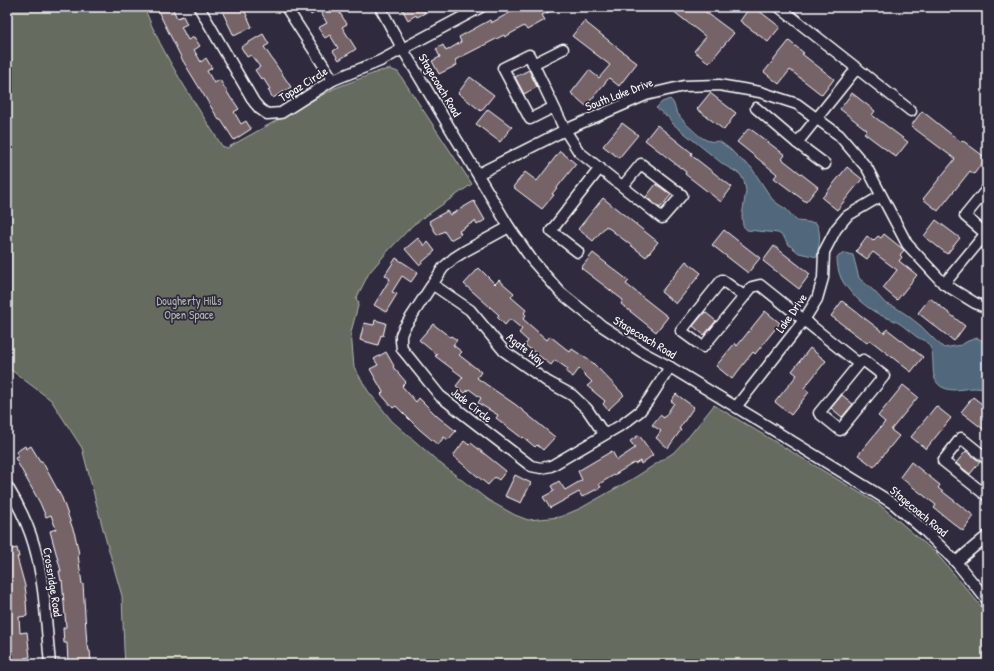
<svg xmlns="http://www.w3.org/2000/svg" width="994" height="671" viewBox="0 0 994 671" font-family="'Patrick Hand',sans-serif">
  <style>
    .green { fill: #656c5f; stroke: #b2b6af }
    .water { fill: #51677c; stroke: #97a4b0 }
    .building { fill: #756368; stroke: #fff }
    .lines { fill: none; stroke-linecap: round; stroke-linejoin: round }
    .minor-casing { stroke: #fff; stroke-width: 13 }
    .minor { stroke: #2f2a3d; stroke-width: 10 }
    .labels { text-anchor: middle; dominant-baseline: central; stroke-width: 3.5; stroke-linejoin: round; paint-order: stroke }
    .street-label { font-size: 12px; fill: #fff; stroke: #2f2a3d }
    .park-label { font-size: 12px; fill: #b2b6af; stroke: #2f2a3d }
  </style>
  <rect width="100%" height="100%" fill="#2f2a3d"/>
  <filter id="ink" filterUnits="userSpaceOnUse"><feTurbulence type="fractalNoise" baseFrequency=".025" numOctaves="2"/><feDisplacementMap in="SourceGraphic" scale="8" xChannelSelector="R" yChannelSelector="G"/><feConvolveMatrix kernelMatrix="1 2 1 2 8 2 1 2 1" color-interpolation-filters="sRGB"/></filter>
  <g filter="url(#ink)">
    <path class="green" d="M7 7H144C163 57 194 101 222 146L227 148 335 88 380 71 390 69 398 72 472 184 413 225 388 251 369 273 356 299 359 302 351 332 354 367 368 391 392 421 441 464 488 500 515 515 528 520 560 517 581 508 634 478 673 453 690 435 714 405 880 505 936 553 987 613V664H125L124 649 122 596 104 533 82 448 51 400 7 367Z"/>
    <g class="water">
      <path d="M670 99C676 104 674 110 679 115 681 119 684 120 686 124 697 133 704 144 719 141L730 149 740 159 751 167 772 199 778 204 786 209 797 221 816 223C822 233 819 245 817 257L799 253 788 244 783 236 778 233 747 230 743 226 742 216 746 191 744 181 740 174 724 165 673 124 669 118 656 108 662 102Z"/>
      <path d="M845 253 853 255 859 278 874 291 885 303 895 307 907 315 921 326 935 340 944 348 961 345 968 341 977 338 983 341 987 342V389C983 389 979 388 975 388 963 388 953 393 942 387 926 378 939 354 927 343 925 340 920 339 917 337 910 332 904 326 897 322 890 318 882 317 875 312 863 305 847 291 841 278 838 271 837 264 837 257Z"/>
    </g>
    <g class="building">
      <path d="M156 7H172L177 18 183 16 187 24 181 27 188 40 194 37 200 46 194 50 201 62 206 58 212 68 207 71 214 83 220 80 232 100H233L239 109 234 112 241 124 246 121 251 129 234 140 221 120H219L183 61Z"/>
      <path d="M220 7H243L252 27 234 36Z"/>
      <path d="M306 7H336L347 24 342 27 356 49 339 60 333 51 338 48 330 35 325 38 318 28 327 23 319 10 311 15Z"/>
      <path d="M401 7H422L425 13 417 17 416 15 408 20Z"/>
      <path d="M520 7H560L542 15 545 20 527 30 524 26 505 37 504 35 455 60 457 65 439 74 432 61 440 57 436 49 443 45 446 51 461 42 459 37 490 20 491 23Z"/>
      <path d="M668 7H699L734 33 709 63 694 51 706 37Z"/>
      <path d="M750 7H754L780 27 768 42 740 21Z"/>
      <path d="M584 21 637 63 619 86 609 78 586 106 571 93 589 70 599 78 610 65 572 36Z"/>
      <path d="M263 34 269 44 264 47 291 87 273 98 268 90 270 89 263 78 261 79 255 70 260 67 251 55 247 57 241 47Z"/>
      <path d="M789 41 804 53 802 54 834 79 822 95 790 70 779 84 764 72Z"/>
      <path d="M529 70 537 87 524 94 515 77Z"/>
      <path d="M470 77 494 95 481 111 458 93Z"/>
      <path d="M710 93 736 113 724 130 697 109Z"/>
      <path d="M852 93 875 111 872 115 908 142 896 157 864 133 867 130 840 109Z"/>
      <path d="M488 109 512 127 500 142 476 124Z"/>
      <path d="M922 111 961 142 962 140 986 158 974 174 970 171 938 211 923 199 955 159 911 126Z"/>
      <path d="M622 123 638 135 619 158 603 146Z"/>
      <path d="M657 125 692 153 691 155 732 187 721 202 685 174 686 172 645 140Z"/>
      <path d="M749 128 785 155 782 159 818 187 806 202 774 178 777 174 737 142Z"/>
      <path d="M560 151 576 164 552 194 554 195 542 209 513 187 525 172 537 181Z"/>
      <path d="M847 167 862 179 837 210 822 198Z"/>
      <path d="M656 184 671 195 660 208 646 197Z"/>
      <path d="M603 198 658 242 646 257 606 226 593 241 578 229Z"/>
      <path d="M474 201 485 220 477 225 475 221 459 231 461 234 450 240 444 231 437 235 429 221 447 211 450 215Z"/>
      <path d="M936 220 960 238 947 254 924 236Z"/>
      <path d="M724 230 760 258 748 273 712 245Z"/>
      <path d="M884 234 904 250 900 255 902 257 899 261 917 275 897 300 883 288 897 270 873 252 867 259 856 251 867 236 873 241 878 236 881 238Z"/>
      <path d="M418 238 425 246 428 242 435 251 419 265 405 249Z"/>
      <path d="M774 246 810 274 799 289 763 261Z"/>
      <path d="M593 253 629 281 626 284 668 317 656 332 621 304 623 300 581 268Z"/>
      <path d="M396 258 418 272 411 282 402 276 392 292 397 294 386 312 374 305 390 279 385 275Z"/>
      <path d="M686 261 701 273 676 304 661 292Z"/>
      <path d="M479 268 495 284 499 280 514 293 511 297 526 310 524 313 526 315 523 319 547 340 550 336 570 352 572 349 593 363 624 395 608 410 603 404 605 401 587 386 592 382 579 369 573 377 566 372 568 369 555 360 551 365 525 345 528 341 519 333 522 329 510 319 505 325 497 317 499 315 464 284Z"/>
      <path d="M930 298 965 326 954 341 918 313Z"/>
      <path d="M842 301 884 333 887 329 923 357 911 372 870 340 867 343 831 316Z"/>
      <path d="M765 311 780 323 755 354 753 352 732 379 716 366 735 343 737 346Z"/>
      <path d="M705 312 716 321 704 335 693 326Z"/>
      <path d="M375 320 386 323 383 336 381 335 378 345 360 340 364 323 374 325Z"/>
      <path d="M433 324 450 337 451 336 457 340 453 345 462 352 459 355 481 372 477 378 516 405 555 437 543 450 537 445 535 447 523 437 522 438 496 418 498 415 478 403 481 398 469 389 465 393 456 386 463 377 435 356 437 355 419 340Z"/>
      <path d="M810 348 826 361 804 388 809 392 791 415 775 402 797 375 792 371Z"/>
      <path d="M386 352 394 366 393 367 406 382 402 386 416 402 419 398 438 417 456 431 448 440 444 437 438 445 419 429 396 406 393 408 381 394 383 392 370 369 378 365 374 359Z"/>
      <path d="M903 385 918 397 891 430 899 436 874 467 858 455 885 422 878 416Z"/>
      <path d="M676 394 694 407 679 429 681 430 668 448 656 438 661 431 652 425 660 415 664 418 674 403 671 401Z"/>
      <path d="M842 395 853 404 842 417 831 408Z"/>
      <path d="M973 397 987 408V432L961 412Z"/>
      <path d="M936 406 951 418 926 449 911 437Z"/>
      <path d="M639 435 653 455 641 464 640 461 635 464 634 463 599 484 601 487 582 497 579 492 550 508 543 497 554 491 551 486 559 481 565 490 582 480 578 471 612 451 617 460 635 448 630 441Z"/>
      <path d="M464 441 469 445 471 443 506 471 499 480 495 477 488 485 453 456Z"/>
      <path d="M25 446 26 449 31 446 40 461H42L62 498 75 535 79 554 78 555 82 584H83L87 645H88L89 651H90L91 661 68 663 67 643H64L63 628 66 627 62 580 61 581 59 571H61L50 531 56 529 51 515 46 517 40 503 15 458 19 456 16 452Z"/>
      <path d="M966 451 980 462 970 474 956 463Z"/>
      <path d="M911 462 940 485 938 488 974 516 963 531 934 508 936 505 900 477Z"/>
      <path d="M515 475 531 483 521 503 505 496Z"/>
      <path d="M17 548 19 557H17L25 586 27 601H26L27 616 19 617 20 633 27 632 30 657 24 658 25 661H19V664H7V550Z"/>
    </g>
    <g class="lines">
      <defs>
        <g id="minor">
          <path d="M199 7 254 102 260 109 267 114 281 113 333 80 380 61 481 7"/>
          <path d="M286 7 333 80"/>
          <path d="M380 7 402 48 509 227 532 260 561 293 602 326 642 352 670 367 754 418 894 504 925 531 956 562 987 600"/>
          <path d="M779 7 911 111"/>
          <path d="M533 64 563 49"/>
          <path d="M554 107 530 119 503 68 529 55 565 130 579 152 662 218 682 195 641 164 623 186"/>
          <path d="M756 108 797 143 825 164"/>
          <path d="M797 143 857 68"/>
          <path d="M478 174 565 130 646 95 684 86 719 85 760 92 797 104 839 135 867 168 907 244 944 284 975 303 987 308"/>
          <path d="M509 227 465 251 454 258 443 268 404 328 401 335V341L402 349 407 355 440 396 531 466 541 468 551 466 623 424 640 411 650 398 670 367"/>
          <path d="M986 234 965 216 987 189"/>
          <path d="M578 252 551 231 600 168"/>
          <path d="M432 284 470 310 504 351 548 382 572 395 587 409 604 434"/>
          <path d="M944 284 987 232"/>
          <path d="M744 296 722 280 681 331 703 347 752 287 760 285 859 364 863 360 884 376 840 430 819 413 859 364"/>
          <path d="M736 407 804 320 817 299 823 278 824 252 836 229 847 216 881 196"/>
          <path d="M987 459 961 438 943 461 987 496"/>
          <path d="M7 486C18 504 28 524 34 545 45 583 46 624 50 664"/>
          <path d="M956 562 987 536"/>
        </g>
      </defs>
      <use href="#minor" class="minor-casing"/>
      <use href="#minor" class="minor"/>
    </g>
  </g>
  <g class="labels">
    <g class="street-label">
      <text transform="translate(303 84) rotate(-32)">Topaz Circle</text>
      <text transform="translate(440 85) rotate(59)">Stagecoach Road</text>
      <text transform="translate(619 94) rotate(-21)">South Lake Drive</text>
      <text transform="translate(791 313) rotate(-55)">Lake Drive</text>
      <text transform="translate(645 337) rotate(31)">Stagecoach Road</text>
      <text transform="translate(526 349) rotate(38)">Agate Way</text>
      <text transform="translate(472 405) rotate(38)">Jade Circle</text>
      <text transform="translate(919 511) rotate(40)">Stagecoach Road</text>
      <text transform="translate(53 582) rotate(81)">Crossridge Road</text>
    </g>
    <g class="park-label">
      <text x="189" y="300">Dougherty Hills<tspan x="189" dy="14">Open Space</tspan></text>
    </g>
  </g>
  <rect width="994" height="671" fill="none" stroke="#2f2a3d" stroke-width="24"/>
  <rect x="12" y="12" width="970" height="647" fill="none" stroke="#fff" stroke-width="1.5" filter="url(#ink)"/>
</svg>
